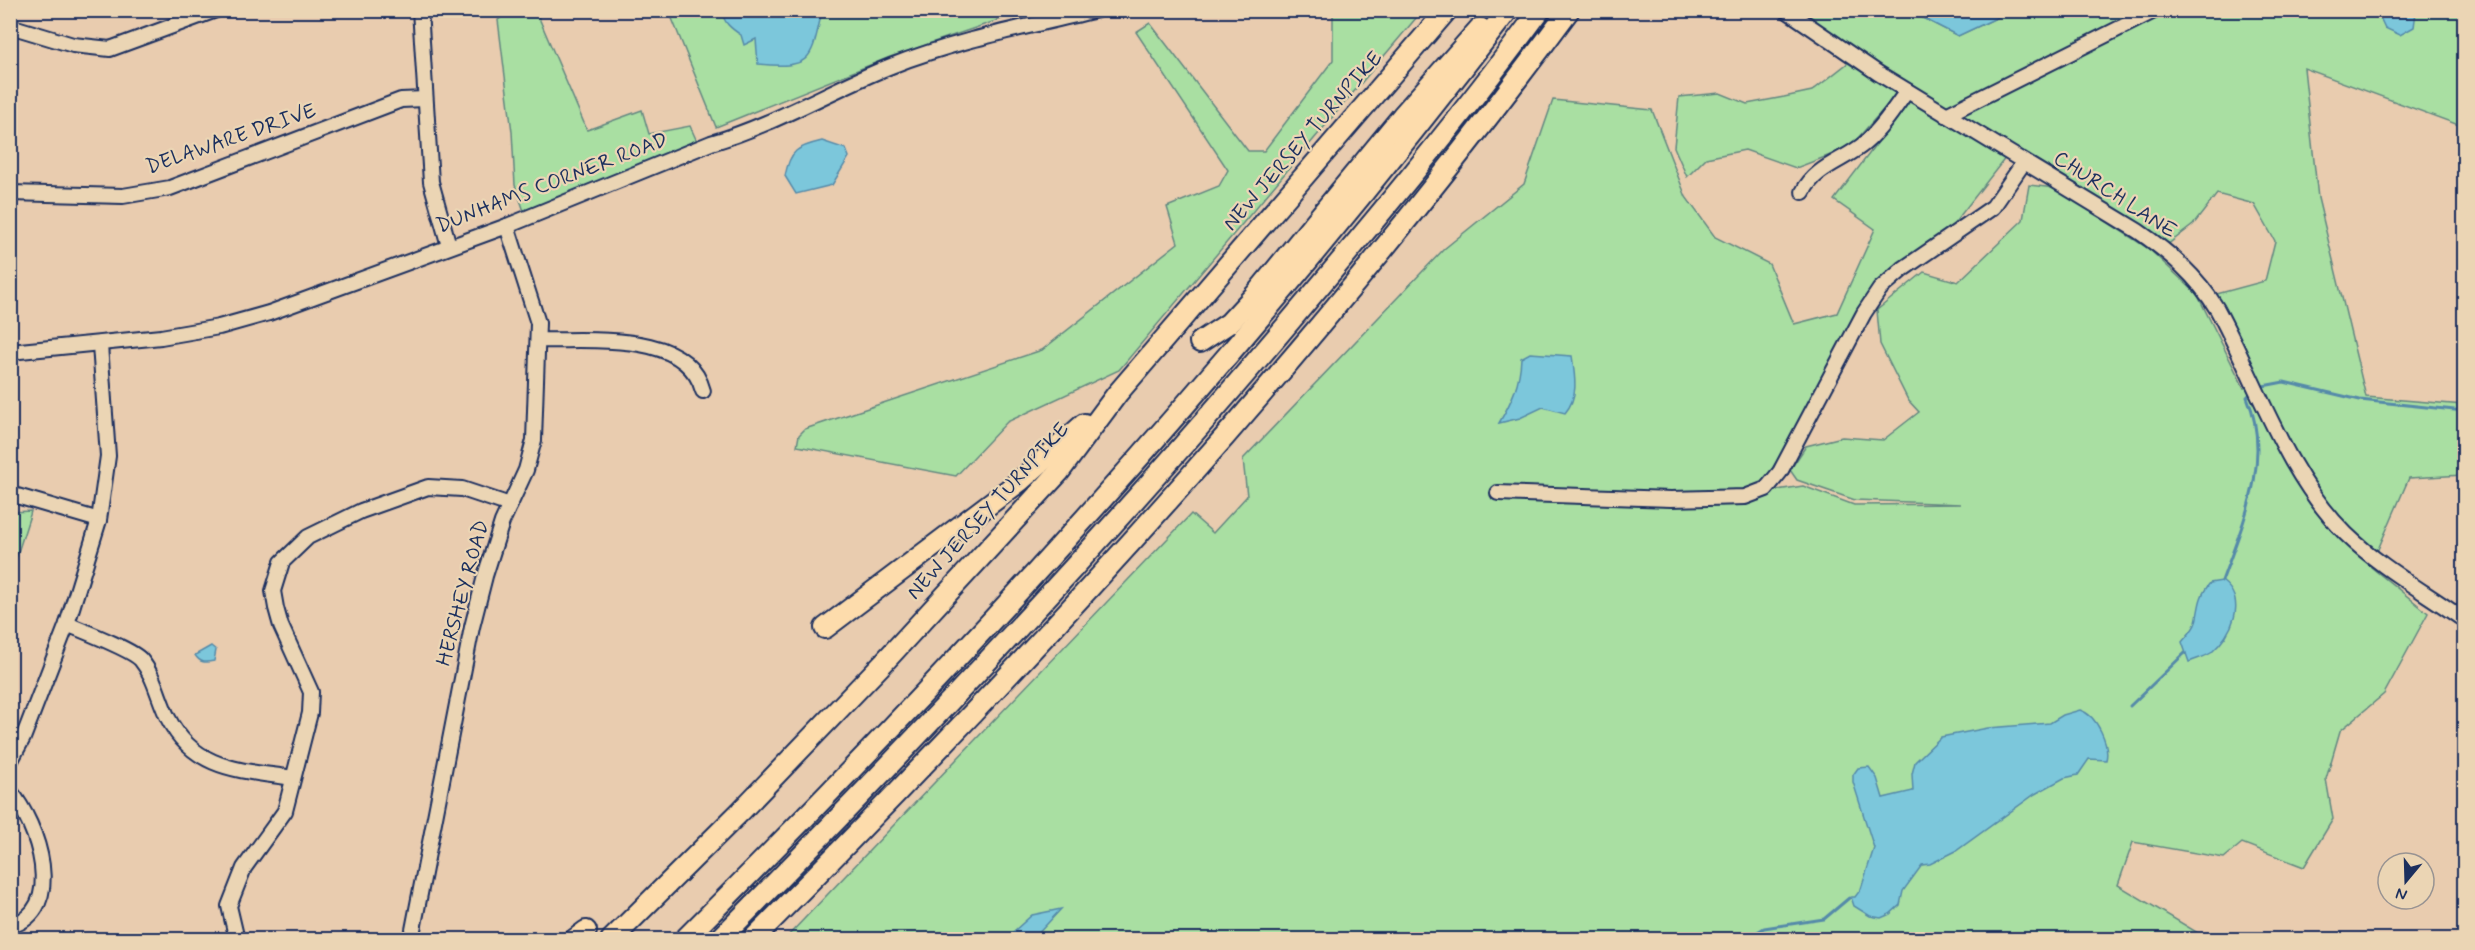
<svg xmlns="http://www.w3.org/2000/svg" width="2475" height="950" viewBox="0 0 2475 950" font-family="Mynerve,sans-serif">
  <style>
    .green { fill: #a9dfa2; stroke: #628780; stroke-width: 1.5 }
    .water { fill: #7cc7db; stroke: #558aa9; stroke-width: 1.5 }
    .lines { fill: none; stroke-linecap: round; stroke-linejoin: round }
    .stream { stroke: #558aa9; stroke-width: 3 }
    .minor-casing { stroke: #1b2f5e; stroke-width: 18 }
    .highway-casing { stroke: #1b2f5e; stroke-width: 24 }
    .minor { stroke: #ebd5b4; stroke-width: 14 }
    .highway { stroke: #fddcac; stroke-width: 20 }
    .labels { text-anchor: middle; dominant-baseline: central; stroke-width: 4.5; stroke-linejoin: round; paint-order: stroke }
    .street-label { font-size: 21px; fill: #1b2f5e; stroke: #ebd5b4 }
  </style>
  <rect width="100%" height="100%" fill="#e9ccaf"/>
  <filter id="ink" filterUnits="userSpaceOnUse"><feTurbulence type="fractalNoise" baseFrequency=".0167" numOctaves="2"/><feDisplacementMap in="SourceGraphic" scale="12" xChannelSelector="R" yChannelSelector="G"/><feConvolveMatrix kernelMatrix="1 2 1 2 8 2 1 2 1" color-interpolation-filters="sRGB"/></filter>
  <g filter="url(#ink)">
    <g class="green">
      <path d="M510 11H536L587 130 642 110 649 134 690 126 700 148 526 217 515 185 512 132 498 20Z"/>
      <path d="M669 11H1038L1013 15 890 57 716 127Z"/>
      <path d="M1333 11H1422L1119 370 1007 422 956 476 797 446 799 435 805 429 1042 350 1178 243 1167 207 1219 186 1228 170 1136 32 1150 23 1248 151H1264L1333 60Z"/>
      <path d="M1786 11H1909L1958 36 2011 11H2464V127L2304 68 2318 198 2366 397 2464 405V475L2409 478 2376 554 2334 512 2310 480 2213 295 2265 281 2275 241 2254 204 2217 194 2193 225 2163 248Z"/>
      <path d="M1848 63 1898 93 1849 148 1796 168 1745 150 1706 158 1687 177 1674 147 1679 97 1720 93 1747 104 1784 97 1812 91Z"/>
      <path d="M1553 100 1652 110 1686 197 1715 237 1769 264 1794 324 1837 313 1875 229 1834 200 1910 100 2006 157 1942 239 1875 284 1806 415 1757 493 1803 486 1854 505 1961 504 1855 500 1797 480 1790 470 1806 446 1842 437 1883 440 1919 412 1908 400 1880 344 1877 310 1924 272 1958 282 2023 220 2029 185 2055 188 2149 249 2197 294 2244 388 2251 386 2282 452 2373 563 2371 567 2428 613 2384 694 2340 731 2326 779 2333 819 2304 867 2242 843 2224 858 2133 842 2118 885 2208 939 784 940 1191 514 1213 533 1247 496 1243 459 1444 249 1524 184Z"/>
      <path d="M31 511 30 515 11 574V512Z"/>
    </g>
    <g class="water">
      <path d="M723 11V10L822 11C811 60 813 69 758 64L756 39 744 45 741 35C732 29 722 22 723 11Z"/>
      <path d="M1909 11H2011L1958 36Z"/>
      <path d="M2377 11V10L2420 11 2416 12 2414 27 2400 35 2385 28Z"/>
      <path d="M822 141 846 149 849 157 832 185 796 194 785 176C790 150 797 147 822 141Z"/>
      <path d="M1530 353 1572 356C1575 377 1579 397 1565 413L1543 407 1520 418 1499 423C1512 401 1520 383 1521 358Z"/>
      <path d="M2222 581C2249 601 2231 635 2211 653 2205 657 2196 659 2189 662L2182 642C2187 636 2194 629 2196 622 2200 605 2198 598 2210 583Z"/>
      <path d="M211 646 216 650 214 661C205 663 200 663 195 655Z"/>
      <path d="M2080 710C2097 715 2110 745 2106 760L2089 759 2078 775 2064 778 2035 794 1956 851 1930 864 1922 865 1903 891 1900 905 1890 914 1881 918 1870 916 1854 906 1851 897H1855L1861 889 1874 848 1853 782V775L1858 768 1869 767 1877 778 1883 798 1913 791 1912 774 1915 762 1941 737 1988 728 2050 723 2063 715Z"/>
      <path d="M1061 909 1033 939H1005L1032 915Z"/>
    </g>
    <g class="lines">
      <g class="stream">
        <path d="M2263 386 2284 382 2360 400 2464 411"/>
        <path d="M2222 581C2243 523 2273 459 2247 397L2251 393"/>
        <path d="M2130 706 2185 653"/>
        <path d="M1744 940 1764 928 1824 919 1849 898"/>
      </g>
      <defs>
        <g id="minor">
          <path d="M420 10 431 182 449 246"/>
          <path d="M1786 10 1878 73 2138 231C2170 253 2197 276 2217 309 2257 383 2286 475 2346 534 2381 568 2425 592 2464 620"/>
          <path d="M10 26 73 45 110 49 216 10"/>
          <path d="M1946 115 2156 10"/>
          <path d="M1803 192C1816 166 1844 161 1865 143 1882 128 1894 109 1907 91"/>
          <path d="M10 193 123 196 170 188 401 100 425 99"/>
          <path d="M538 340C589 342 687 329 703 391"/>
          <path d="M10 352 161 337 219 327 269 313 507 226 711 143C774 125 830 90 891 66 957 40 1027 27 1097 10"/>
          <path d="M1498 493 1671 499 1745 497 1766 489 1780 472 1864 313 1880 289 1903 269 1993 207 2024 162"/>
          <path d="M17 496 99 520"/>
          <path d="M67 624C81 630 133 650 141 660 155 677 158 698 168 718 195 771 241 770 293 778"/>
          <path d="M10 762 23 738 67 624 99 520 108 456 100 345"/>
          <path d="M10 791C38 824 67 910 10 926"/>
          <path d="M237 940 229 906 244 868 285 811 310 713 311 692 281 626 276 608 273 591 282 562 308 537 361 511 428 487 462 489 510 505"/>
          <path d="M411 940 472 627 485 576 502 522 526 470 534 440 538 323 507 226"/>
        </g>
        <g id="highway">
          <path d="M1200 342 1229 323 1255 295 1402 116 1480 28"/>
          <path d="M825 628 1020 481 1084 424"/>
          <path d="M574 940 586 931"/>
          <path d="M611 940 740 812 885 661 1059 472 1117 394 1447 10"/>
          <path d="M684 940C977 648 1256 339 1508 10"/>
          <path d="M719 940C915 742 1106 539 1286 326 1373 223 1460 119 1540 10"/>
          <path d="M752 940C1043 648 1324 342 1569 10"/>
        </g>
      </defs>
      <use href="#minor" class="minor-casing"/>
      <use href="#highway" class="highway-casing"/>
      <use href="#minor" class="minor"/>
      <use href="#highway" class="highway"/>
    </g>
  </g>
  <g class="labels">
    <g class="street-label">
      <text transform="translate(231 139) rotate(-19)">DELAWARE DRIVE</text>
      <text transform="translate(1303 141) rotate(-49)">NEW JERSEY TURNPIKE</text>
      <text transform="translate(552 183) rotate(-21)">DUNHAMS CORNER ROAD</text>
      <text transform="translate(2115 195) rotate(33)">CHURCH LANE</text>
      <text transform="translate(988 511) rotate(-48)">NEW JERSEY TURNPIKE</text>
      <text transform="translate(463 593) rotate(-75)">HERSHEY ROAD</text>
    </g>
  </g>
  <rect width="2475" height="950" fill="none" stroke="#ebd5b4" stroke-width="36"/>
  <rect x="18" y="18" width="2439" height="914" fill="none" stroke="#1b2f5e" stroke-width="2" filter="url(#ink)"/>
  <g transform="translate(2406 881) rotate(199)"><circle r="28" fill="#ebd5b4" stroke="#989392" stroke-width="1.5"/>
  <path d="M0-4.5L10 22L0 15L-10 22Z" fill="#1b2f5e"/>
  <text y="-9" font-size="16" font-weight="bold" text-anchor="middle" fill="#1b2f5e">N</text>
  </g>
</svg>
